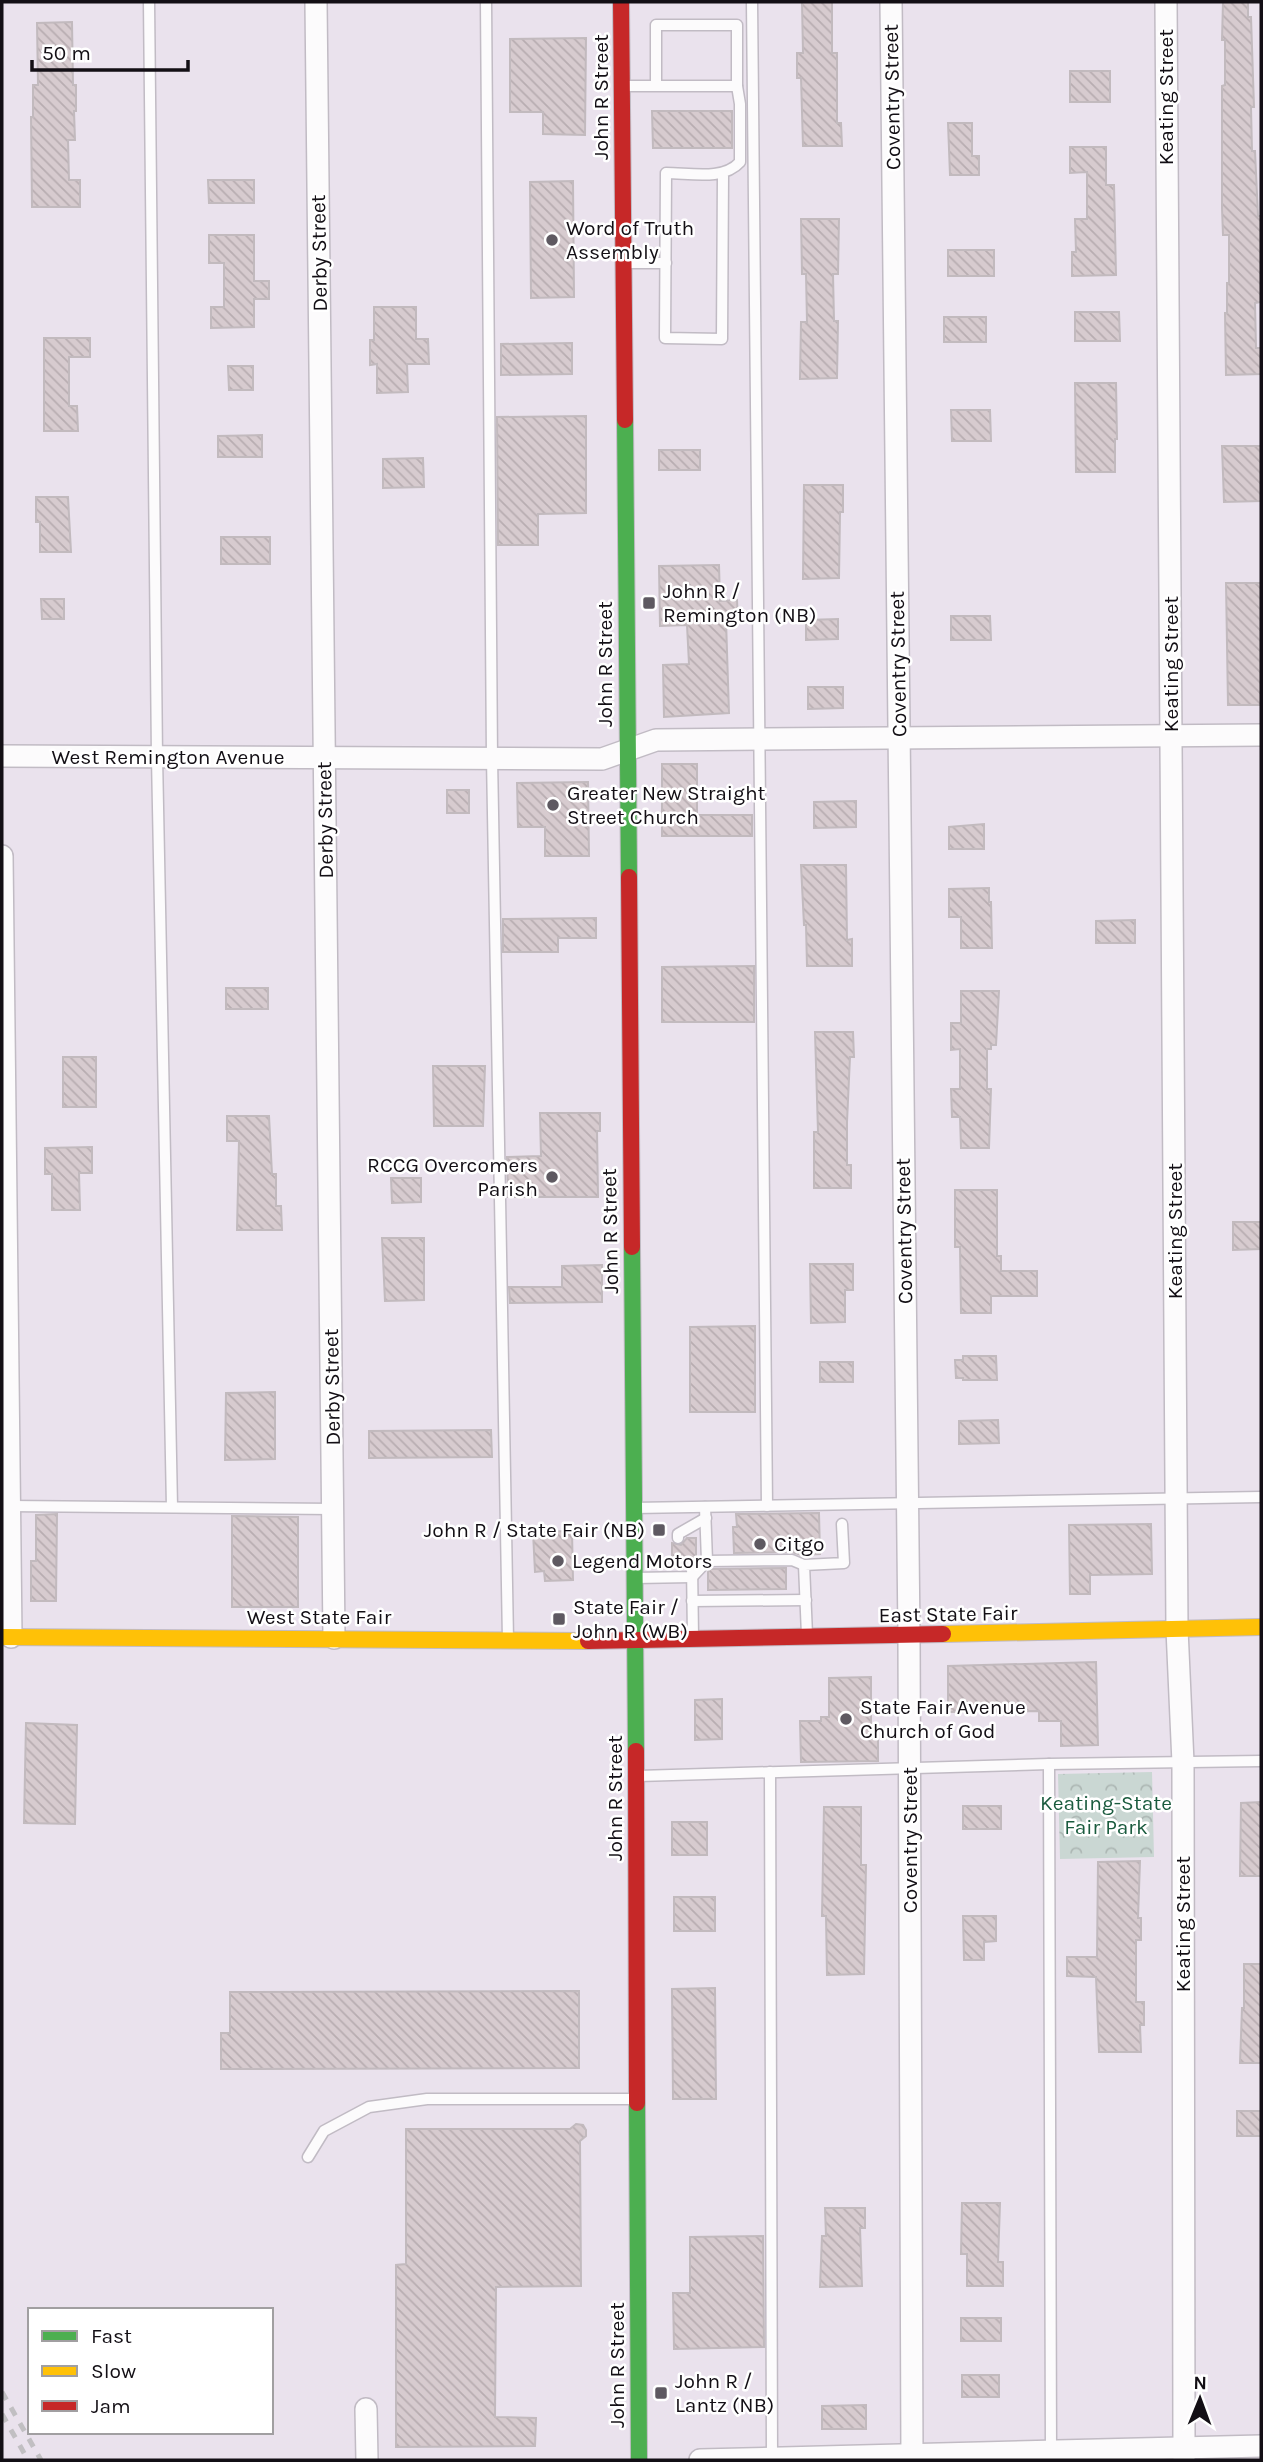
<svg xmlns="http://www.w3.org/2000/svg" width="1263" height="2462" viewBox="0 0 1263 2462" font-family="Karla,sans-serif">
  <style>
    .park { fill: url(#park-crowns) }
    .building { fill: url(#building-back-hatch); stroke: #c2babe; stroke-width: 2 }
    .lines { fill: none; stroke-linecap: round; stroke-linejoin: round }
    .lane-casing { stroke: #c1bbc4; stroke-width: 13 }
    .street-casing { stroke: #c1bbc4; stroke-width: 24 }
    .fast-casing { stroke: #c1bbc4; stroke-width: 18 }
    .slow-casing { stroke: #c1bbc4; stroke-width: 18 }
    .jam-casing { stroke: #c1bbc4; stroke-width: 18 }
    .lane { stroke: #fcfbfc; stroke-width: 10 }
    .street { stroke: #fcfbfc; stroke-width: 21 }
    .fast { stroke: #4caf50; stroke-width: 16 }
    .slow { stroke: #ffc107; stroke-width: 16 }
    .jam { stroke: #c62828; stroke-width: 16 }
    .rail { stroke: #c1bfc2; stroke-width: 5; stroke-dasharray: 9 9; stroke-linecap: butt }
    .poi-dot { fill: #5e5961; stroke: #fff; stroke-width: 2.5 }
    .labels { text-anchor: middle; dominant-baseline: central; stroke-width: 5; stroke-linejoin: round; paint-order: stroke }
    .street-label { font-size: 21px; fill: #130f15; stroke: #fff }
    .poi-label { font-size: 21px; fill: #130f15; stroke: #fff; text-anchor: start }
    .park-label { font-size: 21px; fill: #1a5b3e; stroke: #fff }
  </style>
  <defs>
    <pattern id="park-crowns" width="20" height="18" patternUnits="userSpaceOnUse" patternTransform="scale(1.75)"><rect width="20" height="18" fill="#cad7d3"/><path d="M2 6a3 3 0 1 1 6 0M12 15a3 3 0 1 1 6 0" fill="none" stroke="#adb7b4"/></pattern>
    <pattern id="building-back-hatch" width="6" height="6" patternUnits="userSpaceOnUse" patternTransform="scale(1.75)"><rect width="6" height="6" fill="#d7cbcf"/><path d="M-1 5l2 2M0 0l6 6M5-1l2 2" fill="none" stroke="#b8adb1"/></pattern>
  </defs>
  <rect width="100%" height="100%" fill="#eae2ed"/>
  <path class="park" d="M1152 1772 1154 1857 1060 1859 1058 1774Z"/>
  <g class="building">
    <path d="M802 2H832V53H837V123H841L842 146H803L801 78H797V53H803Z"/>
    <path d="M1223 2H1248V17H1251L1254 107H1251L1252 151H1255L1258 216H1261V302L1255 303 1256 348H1261V374L1226 375 1225 313H1227V283H1229V235H1223L1222 208V86L1225 85V40H1222Z"/>
    <path d="M72 22 73 85H76V111H74L75 140H68L69 180H80V207H32L31 117H33V85H38L37 23Z"/>
    <path d="M586 38 585 135 543 134V112H510V39Z"/>
    <rect x="1070" y="71" width="40" height="31"/>
    <path d="M652 111H732V148H653Z"/>
    <path d="M948 123H972V156H979V175H950Z"/>
    <path d="M1070 147H1106V185H1114L1116 275 1072 276V252H1076L1075 219H1087V172L1070 173Z"/>
    <path d="M208 180H254V203H209Z"/>
    <path d="M573 181 574 297 531 298 530 182Z"/>
    <path d="M801 219H839L838 274H833L834 321H838L837 378 800 379 801 322H807L806 274H802Z"/>
    <path d="M209 235H254V281H269V299H254V327L211 328V307H224V263H209Z"/>
    <rect x="948" y="250" width="46" height="26"/>
    <path d="M374 307H416V339H428L429 364H407L408 392 377 393V364L370 365V340H374Z"/>
    <path d="M1075 312H1119L1120 341H1075Z"/>
    <rect x="944" y="317" width="42" height="25"/>
    <path d="M44 338H90V357H69V406H77L78 431H44Z"/>
    <path d="M572 343V374L501 375V344Z"/>
    <path d="M228 366H253V390H229Z"/>
    <path d="M1075 383H1116L1117 439H1115V472H1076Z"/>
    <path d="M951 410H990L991 441H952Z"/>
    <path d="M586 416V513L538 514V545H498L497 417Z"/>
    <path d="M262 435V457H218V436Z"/>
    <path d="M1222 446H1261V501L1224 502Z"/>
    <rect x="659" y="450" width="41" height="20"/>
    <path d="M423 458 424 487 383 488V459Z"/>
    <path d="M804 485H843V512H840L839 578 803 579Z"/>
    <path d="M36 497H68L71 552H40V522H36Z"/>
    <rect x="221" y="537" width="49" height="27"/>
    <path d="M719 565 720 601 737 600 738 620H726L729 713 664 717 663 665 689 664 687 625 660 626 659 566Z"/>
    <path d="M1226 583H1261V705H1228Z"/>
    <path d="M41 599H64V619H42Z"/>
    <path d="M951 616H990L991 640H951Z"/>
    <path d="M838 619V639L806 640V620Z"/>
    <path d="M808 687H843V708L808 709Z"/>
    <path d="M662 764H697V815H752V836H662Z"/>
    <path d="M588 782 589 856H545V827H518L517 783Z"/>
    <rect x="447" y="790" width="22" height="23"/>
    <path d="M856 801V827L814 828V802Z"/>
    <path d="M984 824V849H949V827Z"/>
    <path d="M801 865H846L847 940 852 939V966H807L806 925H804Z"/>
    <path d="M989 888V902H991L992 948H961V917H949V889Z"/>
    <path d="M596 918V938H558V952H503V919Z"/>
    <path d="M1135 920V943H1096V921Z"/>
    <path d="M754 966V1022H662V967Z"/>
    <rect x="226" y="988" width="42" height="21"/>
    <path d="M961 991H999L996 1045H991V1049H987V1089H991L989 1148H961L960 1117H952L951 1089H960V1049L951 1050V1023H961Z"/>
    <path d="M815 1032H853L854 1057H850L847 1122V1165H851V1188H814V1132H818Z"/>
    <rect x="63" y="1057" width="33" height="50"/>
    <path d="M433 1066H485L483 1126H434Z"/>
    <path d="M540 1113H600V1131H597L598 1197H508L507 1157 541 1156Z"/>
    <path d="M227 1116H269L272 1174H276V1206H281L282 1230H237L239 1141H227Z"/>
    <path d="M92 1147V1173H79L80 1210H52V1174H45V1148Z"/>
    <path d="M391 1178H421V1202L392 1203Z"/>
    <path d="M955 1190H997V1256H1001V1271H1037V1296H991V1313H961L960 1247H955Z"/>
    <path d="M1233 1222H1261V1249L1233 1250Z"/>
    <path d="M382 1238H424V1300L385 1301Z"/>
    <path d="M810 1264H853V1290H845V1322L811 1323Z"/>
    <path d="M602 1265V1302L510 1303 509 1287H562V1266Z"/>
    <path d="M755 1326V1412H690V1327Z"/>
    <path d="M963 1356H996L997 1380H963V1378H956L955 1360H963Z"/>
    <rect x="820" y="1362" width="33" height="20"/>
    <path d="M275 1392V1459L225 1460 226 1393Z"/>
    <path d="M998 1420 999 1443 959 1444V1421Z"/>
    <path d="M491 1430 492 1457 369 1458V1431Z"/>
    <path d="M819 1513 820 1554 801 1555 792 1552 734 1553 733 1527H737L736 1514Z"/>
    <path d="M57 1514 56 1601H31V1561H36V1515Z"/>
    <path d="M232 1516 298 1517V1607H232Z"/>
    <path d="M1151 1524 1152 1574 1090 1575V1594H1070L1069 1525Z"/>
    <path d="M572 1531 573 1580 545 1581 544 1571 535 1572 533 1532Z"/>
    <path d="M687 1538H696V1559L691 1557 686 1561 684 1565H672V1543L681 1545Z"/>
    <path d="M786 1568V1589L708 1590V1572L710 1569Z"/>
    <path d="M1096 1662 1098 1745 1061 1746V1721H1039V1711L948 1712V1666Z"/>
    <path d="M871 1677V1735L878 1734V1761L801 1762 800 1721H821V1717H829V1678Z"/>
    <path d="M722 1699V1739L695 1740V1700Z"/>
    <path d="M26 1723 77 1725 75 1824 24 1823Z"/>
    <path d="M1261 1802V1876H1240L1241 1803Z"/>
    <rect x="963" y="1806" width="38" height="23"/>
    <path d="M824 1807H861V1865H866L864 1974 827 1975 826 1916H822Z"/>
    <rect x="672" y="1822" width="35" height="33"/>
    <path d="M1140 1861 1138 1918H1141V1940H1136V2002H1144V2025H1140L1141 2052H1099L1096 1977 1067 1976V1957H1097L1098 1862Z"/>
    <rect x="674" y="1897" width="41" height="34"/>
    <path d="M963 1916H996V1941L984 1942V1960H964Z"/>
    <path d="M1244 1964H1261V2063H1240L1242 2008H1244Z"/>
    <path d="M715 1988 716 2099H673L672 1989Z"/>
    <path d="M579 1991V2068L221 2069V2033H230V1992Z"/>
    <rect x="1237" y="2111" width="24" height="25"/>
    <path d="M576 2124 583 2125 586 2130V2136L580 2141 581 2286 496 2287 495 2417 536 2418 535 2446 396 2447V2265L406 2264V2129H570Z"/>
    <path d="M962 2203H1000L998 2262H1003V2286H967V2254H961Z"/>
    <path d="M825 2208H865V2228H860L862 2286 820 2287 822 2236H826Z"/>
    <path d="M763 2236 764 2347 674 2349 673 2293H690V2237Z"/>
    <rect x="961" y="2318" width="40" height="23"/>
    <rect x="962" y="2375" width="37" height="22"/>
    <path d="M866 2405V2429H822V2406Z"/>
  </g>
  <g class="lines">
    <defs>
      <g id="lane">
        <path d="M149 2 157 757 172 1507"/>
        <path d="M486 2 492 758 508 1640"/>
        <path d="M752 2 767 1506"/>
        <path d="M622 86H737V25H656V86"/>
        <path d="M723 174 722 339 665 338 666 173C690 173 723 181 740 162V104L737 86"/>
        <path d="M626 263H666"/>
        <path d="M9 1506 333 1509"/>
        <path d="M634 1508 1261 1497"/>
        <path d="M678 1538V1534L706 1518"/>
        <path d="M707 1561 792 1560 804 1565"/>
        <path d="M692 1565 693 1637"/>
        <path d="M635 1578 692 1577 707 1561 705 1507"/>
        <path d="M692 1601 806 1600"/>
        <path d="M807 1635 804 1565 844 1563 842 1524"/>
        <path d="M1049 1764 1051 2454"/>
        <path d="M770 1772 772 2460"/>
        <path d="M638 1776 1049 1764 1261 1761"/>
        <path d="M308 2157 324 2131 369 2107 427 2099H637"/>
      </g>
      <g id="street">
        <path d="M316 2 334 1638"/>
        <path d="M891 2 909 1636 912 2460"/>
        <path d="M1166 2 1177 1629 1183 1763 1184 2460"/>
        <path d="M2 756 602 759 656 740 1261 735"/>
        <path d="M2 856 11 1637"/>
        <path d="M366 2409 367 2460"/>
        <path d="M700 2460 1261 2446"/>
      </g>
      <g id="fast">
        <path d="M625 420 629 877"/>
        <path d="M632 1247 636 1751"/>
        <path d="M637 2103 639 2460"/>
      </g>
      <g id="slow">
        <path d="M943 1634 1261 1627"/>
        <path d="M2 1637 588 1641"/>
      </g>
      <g id="jam">
        <path d="M621 2 625 420"/>
        <path d="M629 877 632 1247"/>
        <path d="M588 1641 943 1634"/>
        <path d="M636 1751 637 2103"/>
      </g>
    </defs>
    <use href="#lane" class="lane-casing"/>
    <use href="#street" class="street-casing"/>
    <use href="#fast" class="fast-casing"/>
    <use href="#slow" class="slow-casing"/>
    <use href="#jam" class="jam-casing"/>
    <use href="#lane" class="lane"/>
    <use href="#street" class="street"/>
    <use href="#fast" class="fast"/>
    <use href="#slow" class="slow"/>
    <use href="#jam" class="jam"/>
    <g class="rail">
      <path d="M2 2392 41 2460"/>
      <path d="M2 2414 28 2460"/>
    </g>
  </g>
  <g class="poi-dot">
    <circle cx="552" cy="240" r="7"/>
    <rect x="642" y="596" width="14" height="14" rx="3.5"/>
    <circle cx="553" cy="805" r="7"/>
    <circle cx="552" cy="1177" r="7"/>
    <rect x="652" y="1523" width="14" height="14" rx="3.5"/>
    <circle cx="760" cy="1544" r="7"/>
    <circle cx="558" cy="1561" r="7"/>
    <rect x="552" y="1612" width="14" height="14" rx="3.5"/>
    <circle cx="846" cy="1719" r="7"/>
    <rect x="654" y="2386" width="14" height="14" rx="3.5"/>
  </g>
  <g class="labels">
    <g class="street-label">
      <text transform="translate(601 97) rotate(-90)">John R Street</text>
      <text transform="translate(892 97) rotate(-91)">Coventry Street</text>
      <text transform="translate(1166 97) rotate(-90)">Keating Street</text>
      <text transform="translate(319 253) rotate(-91)">Derby Street</text>
      <text transform="translate(605 664) rotate(-90)">John R Street</text>
      <text transform="translate(898 664) rotate(-91)">Coventry Street</text>
      <text transform="translate(1171 664) rotate(-90)">Keating Street</text>
      <text x="168" y="757">West Remington Avenue</text>
      <text transform="translate(325 820) rotate(-91)">Derby Street</text>
      <text transform="translate(610 1231) rotate(-91)">John R Street</text>
      <text transform="translate(904 1231) rotate(-91)">Coventry Street</text>
      <text transform="translate(1175 1231) rotate(-90)">Keating Street</text>
      <text transform="translate(332 1387) rotate(-91)">Derby Street</text>
      <text transform="translate(948 1614) rotate(-1)">East State Fair</text>
      <text x="319" y="1617">West State Fair</text>
      <text transform="translate(615 1798) rotate(-90)">John R Street</text>
      <text transform="translate(910 1840) rotate(-90)">Coventry Street</text>
      <text transform="translate(1183 1924) rotate(-90)">Keating Street</text>
      <text transform="translate(617 2365) rotate(-90)">John R Street</text>
    </g>
    <g class="poi-label">
      <text x="566" y="228">Word of Truth<tspan x="566" dy="24">Assembly</tspan></text>
      <text x="663" y="591">John R /<tspan x="663" dy="24">Remington (NB)</tspan></text>
      <text x="567" y="793">Greater New Straight<tspan x="567" dy="24">Street Church</tspan></text>
      <text x="538" y="1165" text-anchor="end">RCCG Overcomers<tspan x="538" dy="24">Parish</tspan></text>
      <text x="645" y="1530" text-anchor="end">John R / State Fair (NB)</text>
      <text x="774" y="1544">Citgo</text>
      <text x="572" y="1561">Legend Motors</text>
      <text x="573" y="1607">State Fair /<tspan x="573" dy="24">John R (WB)</tspan></text>
      <text x="860" y="1707">State Fair Avenue<tspan x="860" dy="24">Church of God</tspan></text>
      <text x="675" y="2381">John R /<tspan x="675" dy="24">Lantz (NB)</tspan></text>
    </g>
    <g class="park-label">
      <text x="1106" y="1803">Keating-State<tspan x="1106" dy="24">Fair Park</tspan></text>
    </g>
  </g>
  <rect width="1263" height="2462" fill="none" stroke="#130f15" stroke-width="7"/>
  <rect x="28" y="2308" width="245" height="126" fill="#ffffff" stroke="#a19fa1" stroke-width="2"/>
  <rect x="42" y="2331" width="35" height="10" fill="#4caf50" stroke="#a19fa1" stroke-width="2"/>
  <text x="91" y="2343" font-size="21" fill="#130f15">Fast</text>
  <rect x="42" y="2366" width="35" height="10" fill="#ffc107" stroke="#a19fa1" stroke-width="2"/>
  <text x="91" y="2378" font-size="21" fill="#130f15">Slow</text>
  <rect x="42" y="2401" width="35" height="10" fill="#c62828" stroke="#a19fa1" stroke-width="2"/>
  <text x="91" y="2413" font-size="21" fill="#130f15">Jam</text>
  <g transform="translate(1200 2399) rotate(1)" stroke="#ffffff" stroke-width="5" paint-order="stroke">
  <path d="M0-5L12 26L0 18L-12 26Z" fill="#130f15"/>
  <text y="-10" font-size="19" font-weight="bold" text-anchor="middle" fill="#130f15">N</text>
  </g>
  <path d="M32 60v10h156v-10" fill="none" stroke="#130f15" stroke-width="3.5"/>
  <text x="42" y="60" font-size="21" fill="#130f15" stroke="#ffffff" stroke-width="5" paint-order="stroke">50 m</text>
</svg>
